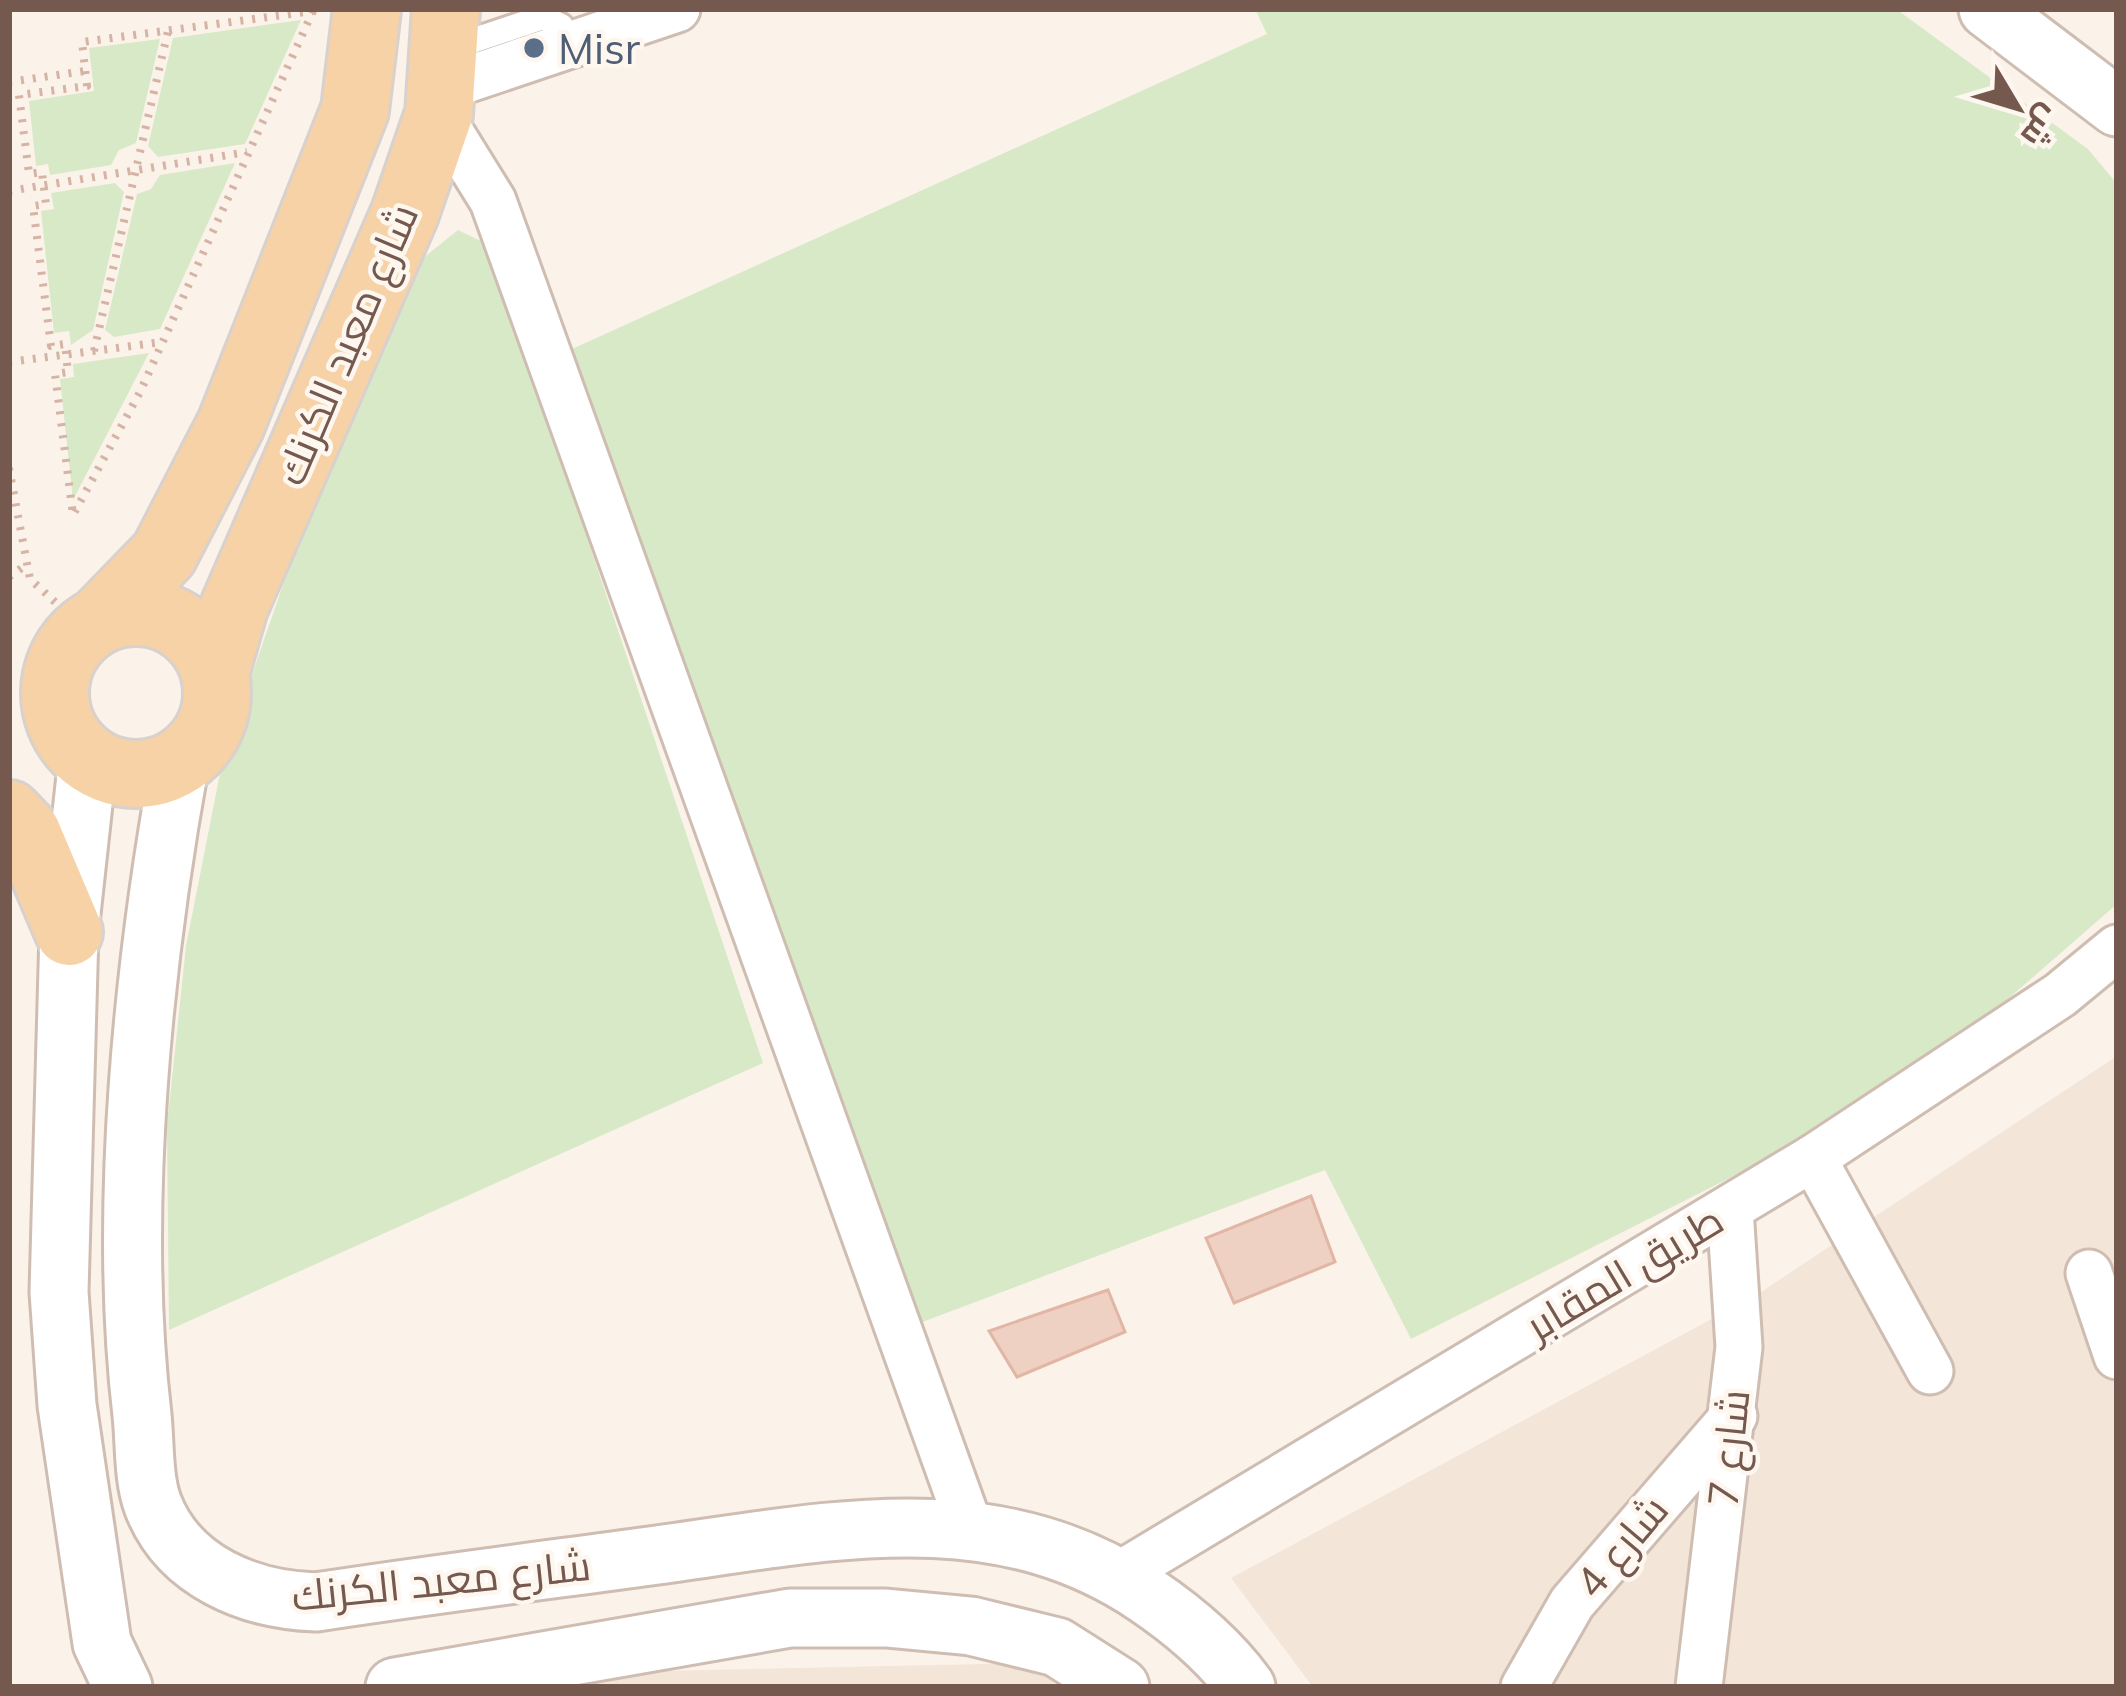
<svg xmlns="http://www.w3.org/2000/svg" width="2126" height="1696" viewBox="0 0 2126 1696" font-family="Mulish,Cairo,sans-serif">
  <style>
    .residential { fill: #f3e5d8 }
    .green { fill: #d8e9c8 }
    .building { fill: #efd1c3; stroke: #e1b6a4; stroke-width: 3 }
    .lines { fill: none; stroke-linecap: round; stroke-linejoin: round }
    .service-casing { stroke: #cfbdb2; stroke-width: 30 }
    .minor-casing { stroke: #cfbdb2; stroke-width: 51 }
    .tertiary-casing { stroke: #cfbdb2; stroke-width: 63 }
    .primary-casing { stroke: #d8d1cd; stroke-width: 72 }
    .path { stroke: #d5b4a5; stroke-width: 8; stroke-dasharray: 3 9; stroke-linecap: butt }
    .service { stroke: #fff; stroke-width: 24 }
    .minor { stroke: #fff; stroke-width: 45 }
    .tertiary { stroke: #fff; stroke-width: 57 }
    .primary { stroke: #f6d2a6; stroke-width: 66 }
    .service-dot { fill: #5c6f8a; stroke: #fef7f0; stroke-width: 4.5 }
    .labels { text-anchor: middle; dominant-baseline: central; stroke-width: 9; stroke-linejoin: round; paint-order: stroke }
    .service-label { font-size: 42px; fill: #4e5e75; stroke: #fef7f0; text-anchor: start }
    .street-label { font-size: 42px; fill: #75594e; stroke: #fef7f0 }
  </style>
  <rect width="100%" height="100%" fill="#fbf3ea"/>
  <g class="residential">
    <path d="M2117 1056V1687H1313L1231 1578 1758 1294Z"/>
    <path d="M1028 1663 1059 1687H581L660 1671Z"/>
  </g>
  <g class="green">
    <path d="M1255 9H1896L2088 149 2117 184V904L1902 1091 1411 1339 1325 1170 917 1324 552 358 1267 34Z"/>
    <path d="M301 20 245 144 158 157 148 146 173 38Z"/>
    <path d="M160 39 136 143 119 150 111 165 50 175 48 164 36 166 29 101 94 91 89 48Z"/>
    <path d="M235 163 160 329 114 337 105 330 137 194 151 189 160 175Z"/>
    <path d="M115 183 124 192 93 330 71 345 69 331 54 333 41 211 54 209 51 193Z"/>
    <path d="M458 230 489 245 763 1063 169 1330 167 1126 186 946 223 758 343 412 417 263Z"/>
    <path d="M149 353 73 500 60 379 74 377 73 364Z"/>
  </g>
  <g class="building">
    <path d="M1311 1196 1335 1262 1234 1303 1206 1238Z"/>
    <path d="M1108 1290 1125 1332 1017 1377 989 1331Z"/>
  </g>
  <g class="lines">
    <defs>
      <path id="service" d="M448 49 543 17 561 26 565 47"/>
      <g id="minor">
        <path d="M442 88 677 9"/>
        <path d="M439 114 493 201 970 1528"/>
        <path d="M1813 1158 1930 1371"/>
        <path d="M2089 1273 2117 1356"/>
        <path d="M1117 1576 1813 1158 2060 995 2117 948"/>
        <path d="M1524 1687 1572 1603 1734 1416"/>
        <path d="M1699 1687 1739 1347 1730 1209"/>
      </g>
      <g id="tertiary">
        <path d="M1988 9 2117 107"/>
        <path d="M88 758 69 932 59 1292 67 1405 102 1643 123 1687"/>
        <path d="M180 761C143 964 118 1210 142 1415 145 1443 143 1479 153 1505 179 1572 250 1600 316 1602 427 1585 539 1571 650 1556 822 1533 991 1491 1146 1595 1183 1620 1219 1650 1246 1687"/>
        <path d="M395 1687 790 1618H886L971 1626 1057 1647 1120 1687"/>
      </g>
      <g id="primary">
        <circle cx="136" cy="693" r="81"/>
        <path d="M101 619 164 554 231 424 355 110 367 9"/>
        <path d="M215 673 234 607 405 213 439 114 446 9"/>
        <path d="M9 814 27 833 69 932"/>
      </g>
    </defs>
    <use href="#service" class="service-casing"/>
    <use href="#minor" class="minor-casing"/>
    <use href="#tertiary" class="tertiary-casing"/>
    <use href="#primary" class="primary-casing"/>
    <g class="path">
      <path d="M313 11 140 392 73 515 55 374 68 372 65 344 51 346 33 206 46 204 42 172 29 174 19 95 87 86 82 42Z"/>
      <path d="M9 82 85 71"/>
      <path d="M9 191 247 152"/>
      <path d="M94 351 168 31"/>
      <path d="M9 362 162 342"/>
      <path d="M9 468 30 579 55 602"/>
      <path d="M9 577 26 565"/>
    </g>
    <use href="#service" class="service"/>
    <use href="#minor" class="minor"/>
    <use href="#tertiary" class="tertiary"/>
    <use href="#primary" class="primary"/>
  </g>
  <circle class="service-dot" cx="534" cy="48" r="12"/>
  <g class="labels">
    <g class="service-label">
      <text x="558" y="48">Misr</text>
    </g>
    <g class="street-label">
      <text transform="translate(346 344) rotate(-67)">شارع معبد الكرنك</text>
      <text transform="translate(1624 1272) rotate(-31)">طريق المقابر</text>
      <text transform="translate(1728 1448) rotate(-84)">شارع 7</text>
      <text transform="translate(1621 1546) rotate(-50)">شارع 4</text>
      <text transform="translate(441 1580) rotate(-6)">شارع معبد الكرنك</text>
    </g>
  </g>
  <rect width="2126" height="1696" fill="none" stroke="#75594e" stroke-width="24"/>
  <g transform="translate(2018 108) rotate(128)" stroke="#fef7f0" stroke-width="9" paint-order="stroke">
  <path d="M0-9L21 45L0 30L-21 45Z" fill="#75594e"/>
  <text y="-18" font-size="33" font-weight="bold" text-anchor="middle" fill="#75594e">ش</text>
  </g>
</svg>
